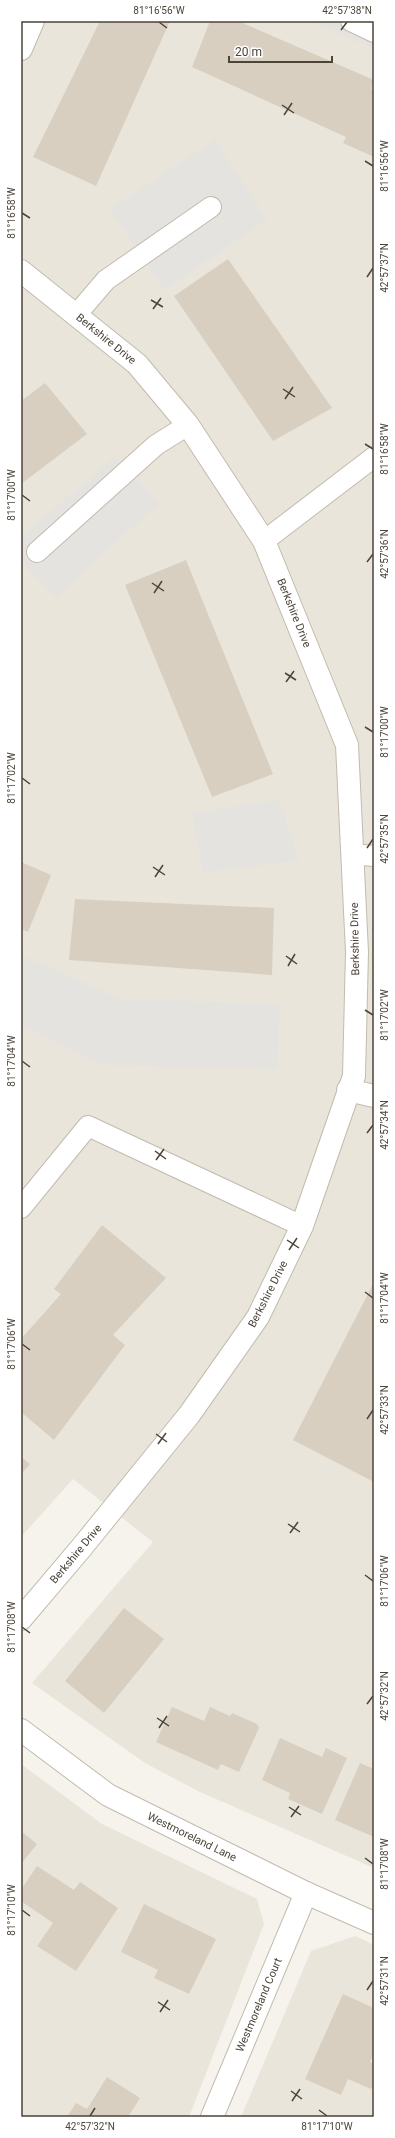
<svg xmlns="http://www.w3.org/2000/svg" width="395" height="2138" viewBox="0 0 395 2138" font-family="Roboto,sans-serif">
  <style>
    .residential { fill: #eae5da }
    .parking { fill: #e5e3e0 }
    .building { fill: #d8cfc1 }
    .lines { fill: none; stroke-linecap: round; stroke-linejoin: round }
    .service-casing { stroke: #c2bbae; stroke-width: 22 }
    .minor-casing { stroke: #c2bbae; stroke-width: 24 }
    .tertiary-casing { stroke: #c2bbae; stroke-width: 24 }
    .service { stroke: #fff; stroke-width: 20 }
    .minor { stroke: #fff; stroke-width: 22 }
    .tertiary { stroke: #fff; stroke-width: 22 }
    .ticks { fill: none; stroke: #4b4439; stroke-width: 1.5 }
    .labels { text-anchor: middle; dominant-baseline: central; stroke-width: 3; stroke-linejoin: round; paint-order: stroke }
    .street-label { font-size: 11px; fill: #4b4439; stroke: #fff }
    .neatline { fill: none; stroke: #4b4439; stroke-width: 1.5 }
    .ticks-label { font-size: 10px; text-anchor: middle; fill: #4b4439 }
  </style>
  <rect width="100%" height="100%" fill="#f6f3ec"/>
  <g class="residential">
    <path d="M21 21H374V1868L200 1792 145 1763 32 1683 153 1542 73 1479 21 1537Z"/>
    <path d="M21 1764 102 1824 257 1899 264 1924 189 2117H21Z"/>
    <path d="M355 1936 374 1945V2117H241L311 1951Z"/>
  </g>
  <g class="parking">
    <path d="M311 21H374V49Z"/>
    <path d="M215 139 267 220 164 290 110 209Z"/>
    <path d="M115 457 160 502 56 597 21 561V537Z"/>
    <path d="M279 800 299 860 203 873 192 813Z"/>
    <path d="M21 955 121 999 280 1004 277 1069 102 1065 21 1025Z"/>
  </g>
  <g class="building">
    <path d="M100 21H170L96 186 33 157Z"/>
    <path d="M210 21H238L374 80 371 89 374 90V157L343 143 346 137 192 67Z"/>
    <path d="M228 259 332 408 273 441 174 296Z"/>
    <path d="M45 383 87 434 21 484V401Z"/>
    <path d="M186 560 273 774 212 797 125 585Z"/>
    <path d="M21 862 51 875 28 932 21 929Z"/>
    <path d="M75 899 274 908 272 975 69 960Z"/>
    <path d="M102 1225 166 1278 113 1335 125 1345 54 1440 21 1412V1339L61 1294 54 1289Z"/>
    <path d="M374 1282V1482L293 1440Z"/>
    <path d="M21 1457 30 1464 21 1474Z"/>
    <path d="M124 1608 164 1639 104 1713 65 1681Z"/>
    <path d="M172 1707 204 1721 210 1707 230 1716 232 1713 257 1724 259 1728 239 1772 221 1764 218 1770 156 1742Z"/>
    <path d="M280 1738 322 1757 326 1748 347 1758 322 1814 288 1799 290 1793 262 1780Z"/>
    <path d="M360 1763 374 1769V1837L335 1820Z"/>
    <path d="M21 1831 37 1844 21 1864Z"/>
    <path d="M37 1866 74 1890 80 1882 118 1908 76 1971 37 1946 53 1923 21 1901V1890Z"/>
    <path d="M144 1904 216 1939 189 1994 154 1978 158 1970 121 1952Z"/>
    <path d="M343 1994 374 2008V2053L370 2062 374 2064V2083L371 2089 348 2079 341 2095 305 2079Z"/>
    <path d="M107 2077 140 2098 128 2117H67L76 2103 87 2109Z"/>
  </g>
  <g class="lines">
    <defs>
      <g id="service">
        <path d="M351 21 374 32"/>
        <path d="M76 315 106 280 211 207"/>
        <path d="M264 541 374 457"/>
        <path d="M37 552 156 445 188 425"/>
        <path d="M352 854 374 856"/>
        <path d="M21 1208 88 1126 302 1226"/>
      </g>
      <g id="minor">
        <path d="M21 49 33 21"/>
        <path d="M21 1730 108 1795 306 1893 374 1923"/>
        <path d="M212 2117 306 1893"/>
      </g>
      <g id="tertiary">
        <path d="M21 271 137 364 188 425 264 541 347 745 357 952 354 1076 302 1226 258 1317 189 1415 82 1547 21 1619"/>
        <path d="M348 1090 374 1096"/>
      </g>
    </defs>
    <use href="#service" class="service-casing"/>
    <use href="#minor" class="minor-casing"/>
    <use href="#tertiary" class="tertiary-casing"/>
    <use href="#service" class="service"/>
    <use href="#minor" class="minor"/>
    <use href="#tertiary" class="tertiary"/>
  </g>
  <path class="ticks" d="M159 22 167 28M341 30 347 22M282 105 294 113M284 115 292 103M365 161 373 166M22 213 30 218M367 277 373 268M151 300 163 307M153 309 161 298M283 389 295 397M285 399 293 387M365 444 373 449M22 495 30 501M367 562 373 554M152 583 164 591M154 593 162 581M285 673 296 680M286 682 294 671M365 727 373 732M22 778 30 784M367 848 373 839M153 867 165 875M155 877 163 865M286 956 297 964M288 966 295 954M365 1010 373 1015M22 1061 30 1067M367 1133 373 1125M155 1151 166 1159M156 1160 164 1149M287 1240 299 1248M289 1250 297 1238M365 1292 373 1298M22 1344 30 1350M367 1419 373 1410M156 1434 167 1442M158 1444 166 1433M288 1524 300 1532M290 1533 298 1522M365 1575 373 1581M22 1627 30 1633M367 1704 373 1696M157 1718 169 1726M159 1728 167 1716M289 1807 301 1815M291 1817 299 1806M365 1858 373 1864M22 1910 30 1916M367 1990 373 1981M158 2002 170 2010M160 2012 168 2000M291 2091 302 2099M292 2101 300 2089M319 2110 327 2116M90 2116 95 2108"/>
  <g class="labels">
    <g class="street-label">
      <text transform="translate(106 339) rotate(39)">Berkshire Drive</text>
      <text transform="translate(294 613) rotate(68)">Berkshire Drive</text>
      <text transform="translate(355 939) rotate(-91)">Berkshire Drive</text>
      <text transform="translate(268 1294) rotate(-63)">Berkshire Drive</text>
      <text transform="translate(76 1554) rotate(-50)">Berkshire Drive</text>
      <text transform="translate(192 1837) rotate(26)">Westmoreland Lane</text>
      <text transform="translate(259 2005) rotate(-67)">Westmoreland Court</text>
    </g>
  </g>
  <rect width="395" height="2138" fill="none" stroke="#ffffff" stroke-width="44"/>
  <path d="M229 56v6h103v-6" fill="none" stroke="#4b4439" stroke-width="2"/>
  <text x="235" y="56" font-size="12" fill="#4b4439" stroke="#ffffff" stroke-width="3" paint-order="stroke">20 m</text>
  <rect x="22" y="22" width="351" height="2094" class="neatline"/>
  <g class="ticks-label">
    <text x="159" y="14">81°16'56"W</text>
    <text x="347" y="14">42°57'38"N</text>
    <text transform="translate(384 166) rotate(-90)" y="4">81°16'56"W</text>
    <text transform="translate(11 213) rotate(-90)" y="4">81°16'58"W</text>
    <text transform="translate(384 268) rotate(-90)" y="4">42°57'37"N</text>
    <text transform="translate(384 449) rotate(-90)" y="4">81°16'58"W</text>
    <text transform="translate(11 495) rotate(-90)" y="4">81°17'00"W</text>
    <text transform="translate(384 554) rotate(-90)" y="4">42°57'36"N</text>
    <text transform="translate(384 732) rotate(-90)" y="4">81°17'00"W</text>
    <text transform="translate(11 778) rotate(-90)" y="4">81°17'02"W</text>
    <text transform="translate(384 839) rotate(-90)" y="4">42°57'35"N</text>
    <text transform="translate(384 1015) rotate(-90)" y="4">81°17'02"W</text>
    <text transform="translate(11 1061) rotate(-90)" y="4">81°17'04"W</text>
    <text transform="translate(384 1125) rotate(-90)" y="4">42°57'34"N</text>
    <text transform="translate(384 1298) rotate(-90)" y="4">81°17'04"W</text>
    <text transform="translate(11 1344) rotate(-90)" y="4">81°17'06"W</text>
    <text transform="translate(384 1410) rotate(-90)" y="4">42°57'33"N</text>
    <text transform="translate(384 1581) rotate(-90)" y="4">81°17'06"W</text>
    <text transform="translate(11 1627) rotate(-90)" y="4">81°17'08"W</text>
    <text transform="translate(384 1696) rotate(-90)" y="4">42°57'32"N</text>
    <text transform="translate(384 1864) rotate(-90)" y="4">81°17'08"W</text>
    <text transform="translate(11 1910) rotate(-90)" y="4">81°17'10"W</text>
    <text transform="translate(384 1981) rotate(-90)" y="4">42°57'31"N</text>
    <text x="90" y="2130">42°57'32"N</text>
    <text x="327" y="2130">81°17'10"W</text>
  </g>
</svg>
